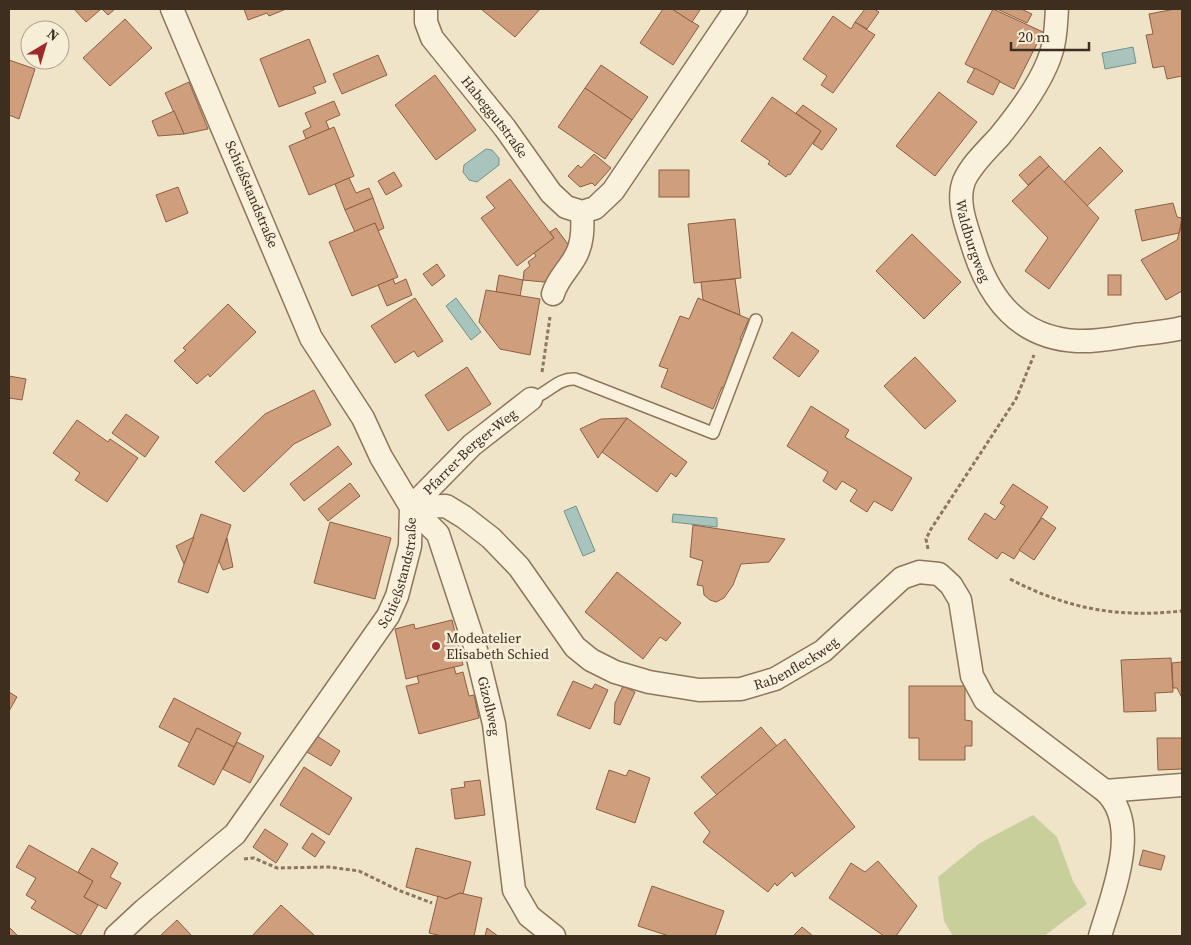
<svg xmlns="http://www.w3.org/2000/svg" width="1191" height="945" viewBox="0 0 1191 945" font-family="'Source Serif 4',serif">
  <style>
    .green { fill: #c9cf9b }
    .water { fill: #a9c4bc; stroke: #6f938a }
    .building { fill: #cf9f7d; stroke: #8d5f41 }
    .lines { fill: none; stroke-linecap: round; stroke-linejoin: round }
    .service-casing { stroke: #8d765c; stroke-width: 14 }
    .minor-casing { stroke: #8d765c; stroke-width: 25 }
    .path { stroke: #8d765c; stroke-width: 3; stroke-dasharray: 4 2.5; stroke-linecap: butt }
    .service { stroke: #faf1dc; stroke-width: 11 }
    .minor { stroke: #faf1dc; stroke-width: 22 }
    .poi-dot { fill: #9e2a2b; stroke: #f7eed8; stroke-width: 2 }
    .labels { text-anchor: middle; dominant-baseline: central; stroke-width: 5; stroke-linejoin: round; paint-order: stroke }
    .street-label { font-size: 14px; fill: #3d2e20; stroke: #f7eed8 }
    .poi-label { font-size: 14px; fill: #3d2e20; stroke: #f7eed8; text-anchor: start }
  </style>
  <rect width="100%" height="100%" fill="#f0e4c8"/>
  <path class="green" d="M1033 815 1057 837 1073 881 1087 904 1044 936H953L944 921 938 877 980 843Z"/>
  <g class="water">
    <path d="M1133 47 1136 63 1105 69 1102 53Z"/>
    <path d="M486 149 492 150 499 158V165L477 182 469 180 463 172 464 165Z"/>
    <path d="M456 298 481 332 471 340 446 306Z"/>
    <path d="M576 506 595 551 583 556 564 511Z"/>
    <path d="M673 514 717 518V527L672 522Z"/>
  </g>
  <g class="building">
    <path d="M74 9H101L86 22Z"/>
    <path d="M102 9H115L108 15Z"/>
    <path d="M244 9H286L269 16 267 13 248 20Z"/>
    <path d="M481 9H540L515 37Z"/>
    <path d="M663 9H672L699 26 673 65 640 43Z"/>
    <path d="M672 9H698L700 10 692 22Z"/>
    <path d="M865 9H874L879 12 867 29 855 22Z"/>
    <path d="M993 9 1043 32 1014 89 965 64Z"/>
    <path d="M997 9H1021L1032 14 1027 23Z"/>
    <path d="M1175 9H1182V76L1167 79 1164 66 1153 68 1146 35 1153 34 1149 14Z"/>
    <path d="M833 16 851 29 855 22 875 35 833 93 821 85 827 76 803 59Z"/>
    <path d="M125 19 152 48 110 86 83 58Z"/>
    <path d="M309 39 326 82 313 87 316 93 279 107 260 59Z"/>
    <path d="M378 55 387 75 342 94 333 74Z"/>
    <path d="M9 60 35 69 19 119 9 115Z"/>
    <path d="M601 65 648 97 632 120 585 88Z"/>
    <path d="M975 68 1000 81 993 95 967 82Z"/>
    <path d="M435 75 476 130 436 160 395 105Z"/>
    <path d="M189 82 208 129 184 134 165 93Z"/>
    <path d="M585 88 632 120 605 159 558 127Z"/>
    <path d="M939 92 977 122 935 176 896 146Z"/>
    <path d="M772 97 821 131 790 175 788 174 786 177 768 164 770 161 741 141Z"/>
    <path d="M334 101 340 115 326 121 329 129 306 139 303 131 311 127 305 113Z"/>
    <path d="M803 105 837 129 822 150 813 144 821 131 796 113Z"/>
    <path d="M174 111 184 134 158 136 152 121Z"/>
    <path d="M334 127 354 176 309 195 289 146Z"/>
    <path d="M1100 147 1123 171 1087 206 1064 182Z"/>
    <path d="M594 154 611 168 595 186 592 183 580 187 568 176 578 165 581 168Z"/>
    <path d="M1040 156 1049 166 1028 185 1019 175Z"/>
    <path d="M1049 166 1099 218 1049 289 1025 271 1048 238 1012 201Z"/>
    <rect x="659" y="170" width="30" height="27"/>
    <path d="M394 172 402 186 386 195 378 181Z"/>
    <path d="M349 178 356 193 369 188 373 198 345 210 335 184Z"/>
    <path d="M510 179 554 238 517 266 481 218 495 208 486 197Z"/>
    <path d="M178 187 188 213 166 222 156 195Z"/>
    <path d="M373 198 384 228 378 231 375 223 355 232 345 210Z"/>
    <path d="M1173 203 1177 217 1182 218 1179 233 1142 241 1135 210Z"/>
    <path d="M735 219 741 278 694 283 688 224Z"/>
    <path d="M375 223 398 277 352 296 329 242Z"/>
    <path d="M1182 224V291L1166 300 1141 260 1177 240Z"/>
    <path d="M556 228 573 251 557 274 544 282 523 280 524 271 530 266 528 262 536 256 534 253 554 238 550 232Z"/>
    <path d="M912 234 961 282 924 319 876 271Z"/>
    <path d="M437 264 445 276 432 286 423 274Z"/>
    <path d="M499 275 523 280 520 296 496 292Z"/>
    <rect x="1108" y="275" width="13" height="20"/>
    <path d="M393 279 395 284 406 279 412 295 387 306 378 285Z"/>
    <path d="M735 279 740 315 703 300 701 282Z"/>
    <path d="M486 290 540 299 530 355 500 349 479 322Z"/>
    <path d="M415 298 443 341 418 357 414 351 395 363 371 326Z"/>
    <path d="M698 298 749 319 740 339 745 342 726 389 722 387 713 409 661 387 668 369 659 366 680 316 689 319Z"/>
    <path d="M228 304 256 332 210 377 208 374 197 384 174 361 186 350 183 348Z"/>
    <path d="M792 332 819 351 799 377 773 358Z"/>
    <path d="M915 357 956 401 925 429 884 386Z"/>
    <path d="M467 367 491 404 448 431 425 395Z"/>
    <path d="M9 376 26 379 22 400 9 398Z"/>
    <path d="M314 390 331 425 294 444 244 492 215 462 265 414Z"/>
    <path d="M811 406 849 430 845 437 912 478 892 511 874 501 867 512 850 501 857 490 842 481 836 490 823 481 828 472 787 446Z"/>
    <path d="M126 414 159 437 145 457 112 433Z"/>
    <path d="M627 418 687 462 676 477 671 473 657 492 602 452Z"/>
    <path d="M627 418 602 452 598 458 580 429 601 419Z"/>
    <path d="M77 420 108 442 110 439 138 458 107 502 75 480 80 473 53 453Z"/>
    <path d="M338 446 352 464 304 501 290 484Z"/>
    <path d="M350 483 360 496 328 521 318 509Z"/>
    <path d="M1013 484 1048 507 1014 559 1002 552 997 559 968 539 985 513 995 520 1005 506 1000 503Z"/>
    <path d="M201 514 231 525 208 593 178 582Z"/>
    <path d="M1042 518 1056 528 1034 560 1019 550Z"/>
    <path d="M330 522 391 538 375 599 314 583Z"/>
    <path d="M693 525 785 539 769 562 741 564 733 585 724 598 716 602 710 600 704 595 703 586 697 585 703 561 690 557Z"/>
    <path d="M194 537 184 564 176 546Z"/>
    <path d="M227 538 233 567 223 570 219 561Z"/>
    <path d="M617 572 681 623 666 641 660 637 643 659 585 612Z"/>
    <path d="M452 620 463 665 406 679 395 629 414 624 415 629Z"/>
    <path d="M1171 658 1173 692 1155 693 1156 711 1124 712 1121 660Z"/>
    <path d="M1182 662V698L1177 688H1173L1172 663Z"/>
    <path d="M454 667 456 674 463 672 469 696 474 695 479 718 419 734 406 686 419 683 417 676Z"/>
    <path d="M573 681 592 689 595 684 608 690 590 729 557 715Z"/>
    <path d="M623 686 635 692 620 725 614 723 615 703Z"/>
    <path d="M909 686H965V720L972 721V746H965V760H919V738H909Z"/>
    <path d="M9 692 17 697 9 711Z"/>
    <path d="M174 698 241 733 234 747 197 728 190 743 159 727Z"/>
    <path d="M761 727 777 746 717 795 701 777Z"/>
    <path d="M197 728 234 747 214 785 178 766Z"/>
    <path d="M317 736 340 751 331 766 307 752Z"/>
    <path d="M1157 738H1182V769L1158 770Z"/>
    <path d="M785 739 855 827 795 877 792 872 777 886 775 883 768 892 703 842 710 832 694 813Z"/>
    <path d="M237 742 264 756 250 783 223 769Z"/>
    <path d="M304 767 352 798 329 835 280 805Z"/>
    <path d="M609 770 626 776 629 770 650 778 635 823 596 809Z"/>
    <path d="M480 780 485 815 455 819 451 789 465 787 464 782Z"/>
    <path d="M265 829 288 844 276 863 253 847Z"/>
    <path d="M312 833 325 842 315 857 302 848Z"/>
    <path d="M29 845 93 881 84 897 98 905 80 936 31 908 36 901 26 895 36 878 16 867Z"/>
    <path d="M92 848 118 863 110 877 121 883 106 909 84 897 93 881 78 872Z"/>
    <path d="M416 848 471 862 463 894 460 893 446 899 406 887Z"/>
    <path d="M1143 850 1165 856 1161 870 1139 865Z"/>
    <path d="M878 861 917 906 896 936H884L829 898 851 863 865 872Z"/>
    <path d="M652 886 724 911 715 936H669L638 926Z"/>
    <path d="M460 893 482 898 474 936H442L429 933 438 896 446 899Z"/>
    <path d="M281 905 314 935 313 936H252Z"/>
    <path d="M177 920 192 936H160Z"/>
    <path d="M9 927 18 936H9Z"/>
    <path d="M802 927 813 936H793Z"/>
    <path d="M487 928 498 936H485Z"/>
  </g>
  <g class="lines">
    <defs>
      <path id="service" d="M531 399C548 394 557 378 575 379L713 433 756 320"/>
      <g id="minor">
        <path id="s1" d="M426 9V22L432 38 505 128 551 193 566 207 582 212 595 208 613 191 736 9"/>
        <path id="s2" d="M1057 9C1056 22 1056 37 1052 50 1044 79 1018 114 999 137 987 150 971 165 964 181 956 202 967 227 973 247 989 299 1019 338 1077 341 1096 342 1115 338 1134 335 1150 333 1166 332 1182 328"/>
        <path d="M553 294C557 280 567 271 574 259 583 245 583 228 582 212"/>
        <path id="s3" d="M411 507 446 506 464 517 491 538 519 567 575 647 591 660 615 672 649 682 699 690 741 689 775 679 823 651 902 578 919 572 939 574 951 585 960 600 972 676 985 700 1105 791C1142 825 1112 895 1100 936"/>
        <path id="s4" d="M411 507 438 534 475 646 494 724 514 890 529 916 554 936"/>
        <path id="s5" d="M411 507 472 445 531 399"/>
        <path d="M1105 791 1182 785"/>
        <path id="s6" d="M116 936 144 910 235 834 388 616 397 596 410 546 411 507 381 457 363 418 311 338 172 9"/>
      </g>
    </defs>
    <use href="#service" class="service-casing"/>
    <use href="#minor" class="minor-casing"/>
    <g class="path">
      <path d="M542 372 550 317"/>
      <path d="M928 549 926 539 931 529 1016 399 1034 355"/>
      <path d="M1010 579C1068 609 1117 618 1182 611"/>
      <path d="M244 859 254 858 277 868 329 867 359 871 398 890 432 903"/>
    </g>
    <use href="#service" class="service"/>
    <use href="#minor" class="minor"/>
  </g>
  <circle class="poi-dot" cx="436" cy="646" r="5"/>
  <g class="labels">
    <g class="street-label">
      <text stroke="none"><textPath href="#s1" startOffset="131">Habeggutstraße</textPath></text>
      <text transform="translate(252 194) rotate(67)">Schießstandstraße</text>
      <text stroke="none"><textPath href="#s2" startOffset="262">Waldburgweg</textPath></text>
      <text stroke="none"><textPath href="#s5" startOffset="81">Pfarrer-Berger-Weg</textPath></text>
      <text stroke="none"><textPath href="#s6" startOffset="468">Schießstandstraße</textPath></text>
      <text stroke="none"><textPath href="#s3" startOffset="465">Rabenfleckweg</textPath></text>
      <text stroke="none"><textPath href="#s4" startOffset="218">Gizollweg</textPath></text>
    </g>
    <g class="poi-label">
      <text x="446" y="638">Modeatelier<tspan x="446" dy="16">Elisabeth Schied</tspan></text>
    </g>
  </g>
  <rect width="1191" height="945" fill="none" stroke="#3d2e20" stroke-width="20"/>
  <g transform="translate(45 45) rotate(38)"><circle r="24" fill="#f7eed8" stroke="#ada18e"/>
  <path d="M0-4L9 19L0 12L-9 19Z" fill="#9e2a2b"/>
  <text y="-8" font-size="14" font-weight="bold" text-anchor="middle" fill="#3d2e20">N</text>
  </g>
  <path d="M1011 42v8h78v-8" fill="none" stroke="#3d2e20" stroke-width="2.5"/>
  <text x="1018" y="42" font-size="15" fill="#3d2e20" stroke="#f7eed8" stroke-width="4" paint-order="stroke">20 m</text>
</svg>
